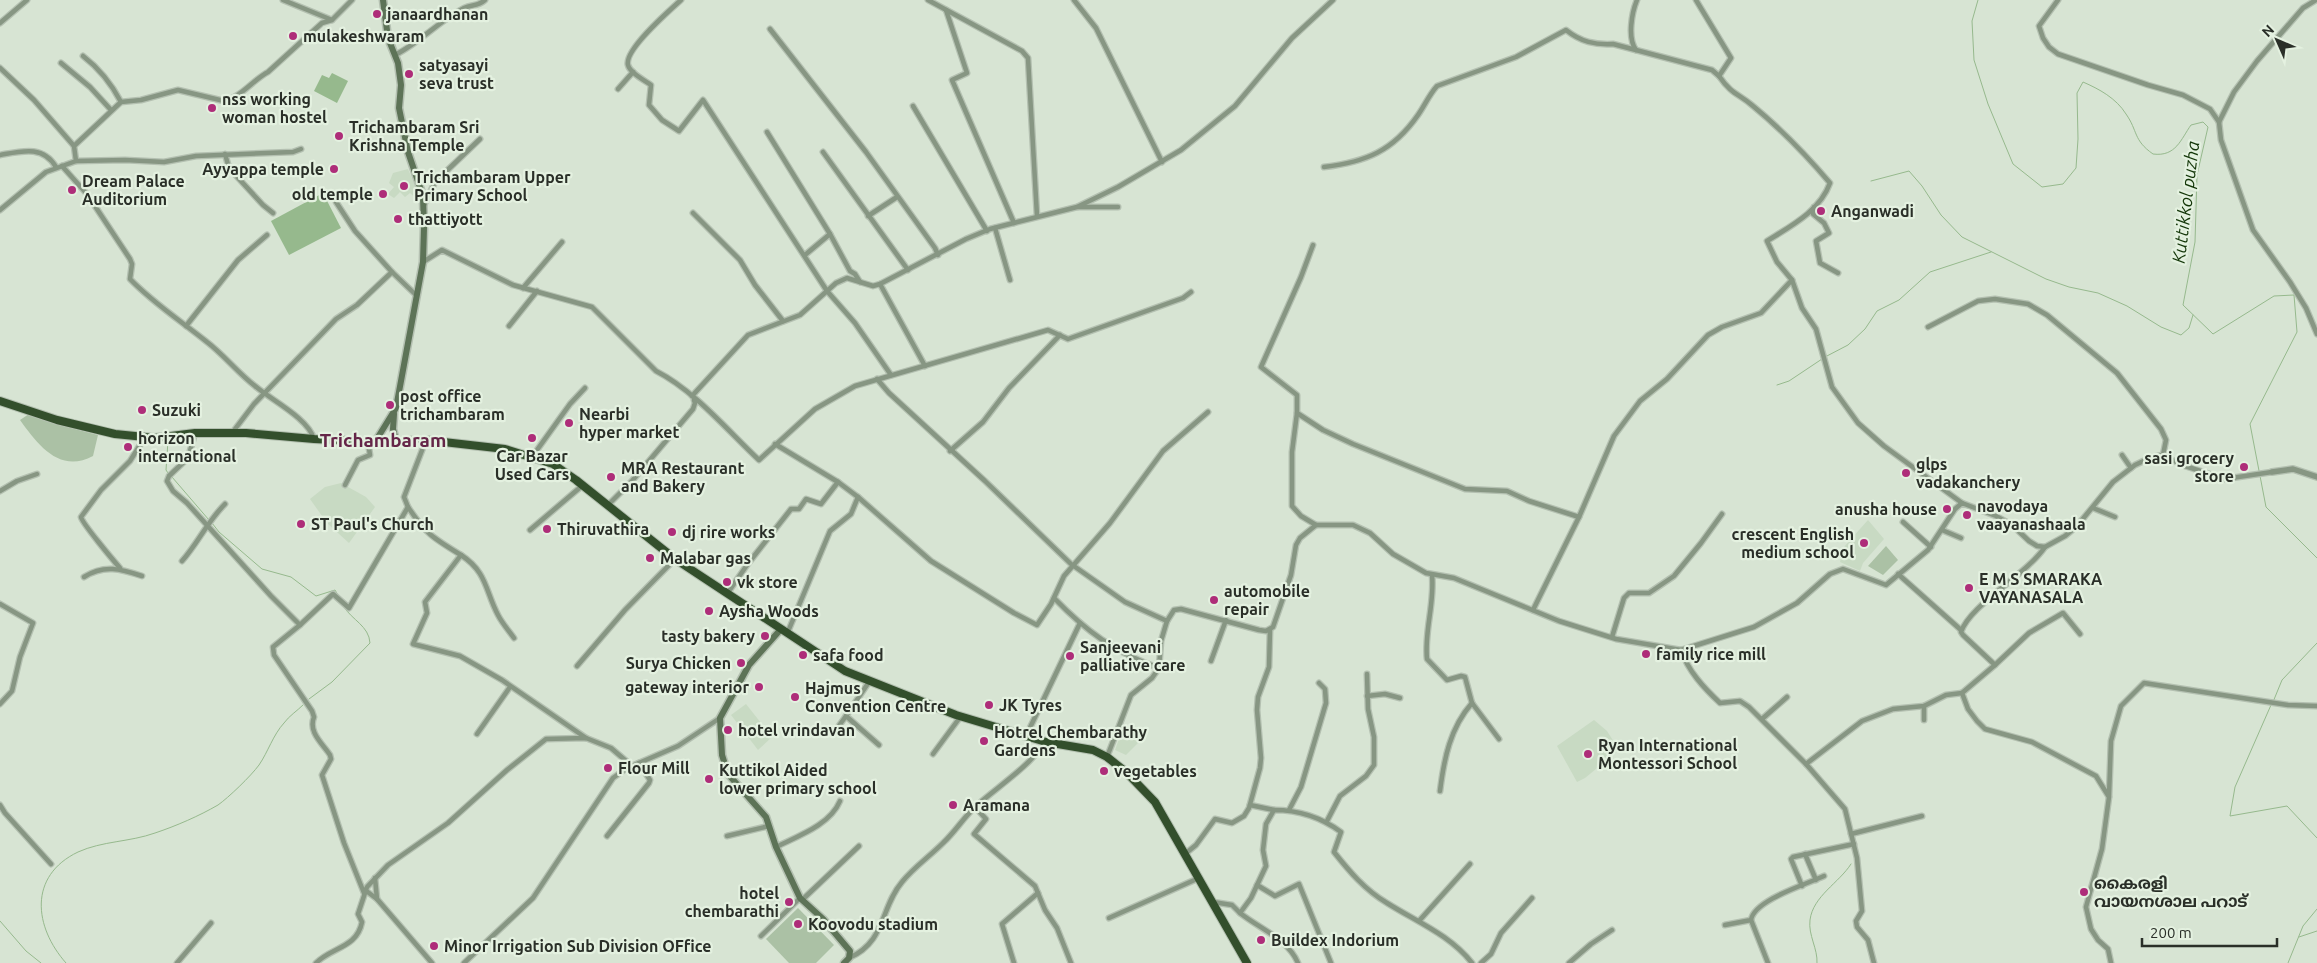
<svg xmlns="http://www.w3.org/2000/svg" width="2317" height="963" viewBox="0 0 2317 963" font-family="Ubuntu,'Noto Sans Malayalam',sans-serif">
  <style>
    .built { fill: #c8dac3 }
    .green { fill: #abc1a5 }
    .water { fill: #96b98d }
    .lines { fill: none; stroke-linecap: round; stroke-linejoin: round }
    .stream { stroke: #96b98d; stroke-width: 1 }
    .minor-casing { stroke: #b4c0b1; stroke-width: 7 }
    .tertiary-casing { stroke: #b4c0b1; stroke-width: 8 }
    .secondary-casing { stroke: #b4c0b1; stroke-width: 9 }
    .trunk-casing { stroke: #b4c0b1; stroke-width: 10 }
    .minor { stroke: #879683; stroke-width: 4.5 }
    .tertiary { stroke: #879683; stroke-width: 5.5 }
    .secondary { stroke: #5d7357; stroke-width: 6 }
    .trunk { stroke: #334f2c; stroke-width: 8 }
    .poi-dot { fill: #ae2d79; stroke: #e4f1e0; stroke-width: 2 }
    .labels { text-anchor: middle; dominant-baseline: central; stroke-width: 4.5; stroke-linejoin: round; paint-order: stroke }
    .poi-label { font-size: 16px; font-weight: bold; fill: #2a2f28; stroke: #e4f1e0; text-anchor: start }
    .water-label { font-size: 18px; font-style: italic; fill: #133608; stroke: #e4f1e0 }
    .quarter-label { font-size: 19px; font-weight: bold; fill: #642547; stroke: #e4f1e0 }
  </style>
  <rect width="100%" height="100%" fill="#d7e4d3"/>
  <g class="built">
    <path d="M408 169 418 193 421 203 410 193 405 197 400 192 394 198 388 194 394 187 389 183 393 173Z"/>
    <path d="M341 483 366 497 375 507 349 543 327 523 310 499 325 487Z"/>
    <path d="M1868 520 1884 539 1863 563 1860 571 1840 562 1844 547Z"/>
    <path d="M746 704 772 737 758 750 731 715Z"/>
    <path d="M1594 720 1607 731 1619 750 1585 778 1577 782 1557 746Z"/>
    <path d="M1123 728 1138 732V743L1126 755 1115 750Z"/>
  </g>
  <g class="green">
    <path d="M29 414 56 424 98 435 93 456C60 474 38 445 20 420Z"/>
    <path d="M1886 546 1898 560 1883 575 1868 566Z"/>
    <path d="M798 908 834 945 816 963H789L766 939Z"/>
  </g>
  <g class="water">
    <path d="M332 73 348 81 337 103 314 91 322 75 329 78Z"/>
    <path d="M323 193 341 228 289 255 271 221Z"/>
  </g>
  <g class="lines">
    <g class="stream">
      <path d="M1978 0 1972 21 1974 60 1988 104 2013 164 2042 187 2063 184 2076 168 2078 139 2077 93 2083 82C2099 89 2116 98 2126 114 2138 131 2133 140 2153 154 2176 157 2181 139 2191 125L2203 122 2208 127 2197 175 2195 242 2183 305 2213 334 2274 296 2294 295 2297 332 2250 424 2266 507 2317 558"/>
      <path d="M1871 181 1909 171 1922 186 1941 215 1962 237 2046 279 2069 287 2098 293 2127 306 2161 327 2181 335 2189 328 2193 315"/>
      <path d="M1825 357 1848 345 1865 329 1877 311 1899 300 1930 272 1991 252"/>
      <path d="M1777 385 1789 381 1822 359"/>
      <path d="M168 441 166 470 168 473"/>
      <path d="M172 477 209 520"/>
      <path d="M212 523 219 532 262 569 291 577 316 596 335 590 338 595"/>
      <path d="M309 699 332 682 370 643C369 626 352 620 344 607"/>
      <path d="M2273 702 2282 680 2317 643"/>
      <path d="M2271 705 2235 787 2230 816 2287 806 2317 838"/>
      <path d="M0 921 26 951 41 963"/>
      <path d="M2299 937 2317 931"/>
      <path d="M66 963C34 927 28 876 78 852 102 841 130 842 155 833 176 826 199 816 218 805 228 798 251 776 259 765 268 752 273 735 284 723 289 716 297 711 303 705"/>
      <path d="M1817 963C1818 949 1808 935 1810 920 1813 896 1839 883 1851 864"/>
      <path d="M2288 963 2303 926 2317 909"/>
    </g>
    <defs>
      <g id="minor">
        <path d="M283 0 332 20"/>
        <path d="M681 0C670 10 624 50 628 65 630 73 644 80 651 85L649 105 662 120 679 131 703 100 827 291 855 323 891 375"/>
        <path d="M928 0 1022 51 1028 58 1037 216"/>
        <path d="M1074 0 1096 28 1162 162"/>
        <path d="M1696 0 1731 58 1719 76C1732 95 1738 93 1753 106 1781 129 1807 156 1830 183 1820 211 1791 226 1767 241L1777 262 1792 280 1802 308 1816 329 1832 387 1858 423 1884 446 1962 503"/>
        <path d="M2058 0 2039 26 2043 38 2049 47 2058 54 2148 85 2183 95 2210 109 2219 122"/>
        <path d="M2316 0 2303 8 2257 61 2234 92 2219 122 2221 140 2253 230 2290 282 2306 308 2317 334"/>
        <path d="M946 10 967 73 952 80 1014 223"/>
        <path d="M0 23 27 0"/>
        <path d="M770 29 866 152 935 248 938 255"/>
        <path d="M1636 50C1627 38 1632 12 1637 0"/>
        <path d="M395 55C419 43 439 21 464 8 472 4 477 7 485 0"/>
        <path d="M83 56C100 69 111 83 121 102"/>
        <path d="M61 63 90 87 111 110"/>
        <path d="M0 68 34 100 74 146"/>
        <path d="M618 89 633 72"/>
        <path d="M913 106 987 231"/>
        <path d="M767 132 830 234"/>
        <path d="M823 152 908 270"/>
        <path d="M225 154 229 168 263 205 273 213"/>
        <path d="M0 155C22 151 43 145 56 167"/>
        <path d="M76 161 125 160 164 162 196 156 293 152 301 149"/>
        <path d="M62 166 87 194 130 259 132 264 130 279C153 303 181 321 207 342 224 355 238 373 255 386 271 400 308 418 314 439"/>
        <path d="M1324 167C1366 162 1393 151 1418 115 1425 105 1429 95 1437 86L1516 57 1566 30C1581 42 1595 45 1613 44L1712 70 1719 76"/>
        <path d="M336 202 355 231 392 272"/>
        <path d="M424 205 435 182 480 139"/>
        <path d="M1078 207H1118"/>
        <path d="M1814 207 1813 214 1824 223 1829 233 1816 241 1820 263 1838 273"/>
        <path d="M0 210 46 172 76 161 74 146 121 102 141 100 178 90 224 101C240 98 253 80 268 72L322 23 332 20 352 0"/>
        <path d="M693 213 740 260 755 285 783 321"/>
        <path d="M868 216 897 197"/>
        <path d="M995 228 1010 280"/>
        <path d="M1313 245 1301 277 1261 367 1297 395V413L1323 430 1353 444 1465 489 1507 491 1529 501 1579 517"/>
        <path d="M805 255 830 234 850 271 855 274 860 282"/>
        <path d="M423 262 442 250 513 285 592 307 656 371C695 391 727 430 759 460L815 409 855 386 1048 330 1068 339 1183 298 1191 292"/>
        <path d="M880 284 925 366"/>
        <path d="M523 288 562 242"/>
        <path d="M186 326 238 260 267 235"/>
        <path d="M509 326 537 291"/>
        <path d="M1928 327 1978 301 1995 299 2028 304 2047 315 2117 373 2161 429 2166 440 2163 455"/>
        <path d="M877 379 889 393 985 481 1071 564 1125 602 1167 621"/>
        <path d="M692 396 748 335 800 315 836 283 847 278 873 286 880 284 966 239 990 229 1077 207 1118 187 1181 150 1235 106 1292 38 1333 0"/>
        <path d="M1297 413 1292 452V506L1301 516 1316 525"/>
        <path d="M195 433 188 458 169 476 167 481 173 491 187 503 271 596 300 625 333 594 349 608 408 507 404 497 426 440"/>
        <path d="M232 433 254 404 336 319 357 305 392 272 416 295"/>
        <path d="M775 444 838 482 858 497 851 514 830 531 787 634"/>
        <path d="M950 451 983 422 1009 388 1060 335"/>
        <path d="M2122 455 2131 468"/>
        <path d="M532 457 570 404 585 388"/>
        <path d="M345 485 358 460 370 455 368 442"/>
        <path d="M0 491 17 481 37 474"/>
        <path d="M858 497 931 561 1014 613 1037 625 1051 604 1064 576 1110 523 1163 451 1208 412"/>
        <path d="M608 505 632 481 693 409 695 403 694 400"/>
        <path d="M408 507C426 534 433 538 461 555L425 602 427 613 413 644 460 656 502 680 586 738"/>
        <path d="M2093 508 2115 517"/>
        <path d="M1903 522 1931 547"/>
        <path d="M530 530 583 485"/>
        <path d="M1942 530 1961 538"/>
        <path d="M2045 547C2026 575 1970 605 1961 632L1963 635 1995 665 1962 693 1968 709 1977 721 1985 729 2032 742 2096 776 2109 797 2102 849 2086 907 2091 929 2098 940 2108 949 2111 963"/>
        <path d="M461 555C487 572 485 590 498 615 502 623 509 631 514 638"/>
        <path d="M182 561C198 543 207 522 225 504"/>
        <path d="M120 568C113 560 82 523 81 517L101 490 130 461 145 437"/>
        <path d="M1898 574 1961 630"/>
        <path d="M1432 575C1435 603 1424 631 1427 659L1447 680 1461 676 1465 677 1472 703 1499 739"/>
        <path d="M84 577C104 564 121 569 142 576"/>
        <path d="M727 594 747 565 791 509H799L806 499 821 504 838 482"/>
        <path d="M1054 598C1085 630 1115 653 1159 668"/>
        <path d="M0 604 33 623 20 657 12 691 0 704"/>
        <path d="M1533 610 1579 517 1614 436 1640 401 1667 379 1708 335 1722 327 1761 313 1792 280"/>
        <path d="M300 625 273 647 274 655 312 711 314 717C308 732 322 743 330 755L331 759 322 775 344 843 364 893"/>
        <path d="M1612 637 1624 598 1629 593H1649L1674 576 1701 543 1722 514"/>
        <path d="M1681 650C1688 671 1704 688 1720 703L1740 701 1749 707 1806 764 1845 809 1857 858 1862 911 1856 921 1857 927 1868 940 1874 963"/>
        <path d="M1211 661 1226 620"/>
        <path d="M1995 665 2029 633 2063 613 2080 634"/>
        <path d="M577 666 625 610 675 559"/>
        <path d="M869 682 846 716 879 745"/>
        <path d="M1367 696 1385 694 1400 698"/>
        <path d="M1924 706V720"/>
        <path d="M1762 719 1787 697"/>
        <path d="M477 734 510 687"/>
        <path d="M833 734 846 716"/>
        <path d="M1026 736 1080 623"/>
        <path d="M933 754 961 716"/>
        <path d="M1107 757 1131 695 1152 678 1159 668 1161 641 1167 621 1174 610 1181 609 1259 630 1266 631 1273 627 1291 575 1296 545 1300 538 1316 525H1353L1370 533 1393 554 1426 573 1454 578 1559 621 1616 639 1681 650 1754 627 1797 603 1830 574 1843 569 1886 585 1928 550 1955 509 1962 503 1996 516 2012 525 2029 541 2037 546 2045 547 2065 536 2077 526 2113 482 2135 465 2152 457 2163 455 2182 465 2225 479 2272 472"/>
        <path d="M1806 764 1862 721 1893 709 1924 706 1946 695 1962 693"/>
        <path d="M1440 791C1444 759 1450 728 1472 703"/>
        <path d="M2109 796 2111 741 2121 706 2144 683 2288 705 2317 706"/>
        <path d="M0 805 5 813 51 864"/>
        <path d="M1250 805 1274 810"/>
        <path d="M975 807 986 819 974 834 1035 886 1045 910 1057 928 1071 963"/>
        <path d="M1289 810 1301 787 1326 703 1325 689 1319 683"/>
        <path d="M1327 821 1340 796 1366 776 1374 765V737L1368 709 1367 674"/>
        <path d="M1851 834 1922 816"/>
        <path d="M607 836 649 783 650 780 639 763"/>
        <path d="M727 836 769 826"/>
        <path d="M776 847C798 836 830 825 840 801"/>
        <path d="M1185 854 1196 845 1215 819 1232 823 1244 816 1249 808 1260 768 1261 758 1257 710 1258 697 1269 667 1270 630"/>
        <path d="M1805 854 1816 880"/>
        <path d="M375 878 377 899 432 963"/>
        <path d="M1257 885 1275 896 1299 884 1331 963"/>
        <path d="M1802 886 1791 859 1793 857 1854 844"/>
        <path d="M365 890 377 899"/>
        <path d="M802 900 859 846"/>
        <path d="M1213 902 1232 905 1240 913 1251 898 1266 866 1263 850 1266 824 1274 810C1298 810 1322 818 1341 832L1334 852C1349 871 1365 890 1387 903 1417 922 1450 935 1472 963"/>
        <path d="M1240 913C1260 929 1288 939 1298 963"/>
        <path d="M1109 918 1199 878"/>
        <path d="M1751 920 1768 963"/>
        <path d="M1419 921 1470 864"/>
        <path d="M1725 925 1751 920C1754 900 1807 884 1824 876"/>
        <path d="M761 936 800 898"/>
        <path d="M849 958C886 942 880 908 902 882 914 867 929 857 943 843 955 832 964 817 976 806 1000 785 1027 768 1046 742"/>
        <path d="M177 963 211 923"/>
        <path d="M316 963C332 947 357 948 362 922L358 914 367 887 388 865 448 823 507 770 546 739 586 738 611 748 632 766 678 746 720 718"/>
        <path d="M464 963 533 898 613 778 631 765"/>
        <path d="M1014 963 1002 924 1038 893"/>
        <path d="M1481 963 1491 954 1501 933 1532 898"/>
        <path d="M1569 963 1591 944 1612 930"/>
      </g>
      <path id="tertiary" d="M2272 472 2293 469 2317 477"/>
      <g id="secondary">
        <path d="M394 414 393 429 396 441"/>
        <path d="M375 442 396 408 423 262 424 228 423 196 408 152 399 108 401 85 398 63 388 38 383 0"/>
        <path d="M781 629 749 665 720 718 722 755 728 774 766 817 776 847 800 898 823 919 850 951 849 958 844 963"/>
      </g>
      <path id="trunk" d="M0 401 57 420 115 434 155 438 195 433H246L314 439 375 442 426 440 505 449 553 464 576 480 675 559 845 671 956 715 1046 742 1093 750 1107 757 1126 772 1155 802 1247 963"/>
    </defs>
    <use href="#minor" class="minor-casing"/>
    <use href="#tertiary" class="tertiary-casing"/>
    <use href="#secondary" class="secondary-casing"/>
    <use href="#trunk" class="trunk-casing"/>
    <use href="#minor" class="minor"/>
    <use href="#tertiary" class="tertiary"/>
    <use href="#secondary" class="secondary"/>
    <use href="#trunk" class="trunk"/>
  </g>
  <g class="poi-dot">
    <circle cx="377" cy="14" r="5"/>
    <circle cx="293" cy="36" r="5"/>
    <circle cx="409" cy="74" r="5"/>
    <circle cx="212" cy="108" r="5"/>
    <circle cx="339" cy="136" r="5"/>
    <circle cx="334" cy="169" r="5"/>
    <circle cx="404" cy="186" r="5"/>
    <circle cx="72" cy="190" r="5"/>
    <circle cx="383" cy="194" r="5"/>
    <circle cx="1821" cy="211" r="5"/>
    <circle cx="398" cy="219" r="5"/>
    <circle cx="390" cy="405" r="5"/>
    <circle cx="142" cy="410" r="5"/>
    <circle cx="569" cy="423" r="5"/>
    <circle cx="532" cy="438" r="5"/>
    <circle cx="128" cy="447" r="5"/>
    <circle cx="2244" cy="467" r="5"/>
    <circle cx="1906" cy="473" r="5"/>
    <circle cx="611" cy="477" r="5"/>
    <circle cx="1947" cy="509" r="5"/>
    <circle cx="1967" cy="515" r="5"/>
    <circle cx="301" cy="524" r="5"/>
    <circle cx="547" cy="529" r="5"/>
    <circle cx="672" cy="532" r="5"/>
    <circle cx="1864" cy="543" r="5"/>
    <circle cx="650" cy="558" r="5"/>
    <circle cx="727" cy="582" r="5"/>
    <circle cx="1969" cy="588" r="5"/>
    <circle cx="1214" cy="600" r="5"/>
    <circle cx="709" cy="611" r="5"/>
    <circle cx="765" cy="636" r="5"/>
    <circle cx="1646" cy="654" r="5"/>
    <circle cx="803" cy="655" r="5"/>
    <circle cx="1070" cy="656" r="5"/>
    <circle cx="741" cy="663" r="5"/>
    <circle cx="759" cy="687" r="5"/>
    <circle cx="795" cy="697" r="5"/>
    <circle cx="989" cy="705" r="5"/>
    <circle cx="728" cy="730" r="5"/>
    <circle cx="984" cy="741" r="5"/>
    <circle cx="1588" cy="754" r="5"/>
    <circle cx="608" cy="768" r="5"/>
    <circle cx="1104" cy="771" r="5"/>
    <circle cx="709" cy="779" r="5"/>
    <circle cx="953" cy="805" r="5"/>
    <circle cx="2084" cy="892" r="5"/>
    <circle cx="789" cy="902" r="5"/>
    <circle cx="798" cy="924" r="5"/>
    <circle cx="1261" cy="940" r="5"/>
    <circle cx="434" cy="946" r="5"/>
  </g>
  <g class="labels">
    <g class="poi-label">
      <text x="387" y="14">janaardhanan</text>
      <text x="303" y="36">mulakeshwaram</text>
      <text x="419" y="65">satyasayi<tspan x="419" dy="18">seva trust</tspan></text>
      <text x="222" y="99">nss working<tspan x="222" dy="18">woman hostel</tspan></text>
      <text x="349" y="127">Trichambaram Sri<tspan x="349" dy="18">Krishna Temple</tspan></text>
      <text x="324" y="169" text-anchor="end">Ayyappa temple</text>
      <text x="414" y="177">Trichambaram Upper<tspan x="414" dy="18">Primary School</tspan></text>
      <text x="82" y="181">Dream Palace<tspan x="82" dy="18">Auditorium</tspan></text>
      <text x="373" y="194" text-anchor="end">old temple</text>
      <text x="1831" y="211">Anganwadi</text>
      <text x="408" y="219">thattiyott</text>
      <text x="400" y="396">post office<tspan x="400" dy="18">trichambaram</tspan></text>
      <text x="152" y="410">Suzuki</text>
      <text x="579" y="414">Nearbi<tspan x="579" dy="18">hyper market</tspan></text>
      <text x="138" y="438">horizon<tspan x="138" dy="18">international</tspan></text>
      <text x="532" y="456" text-anchor="middle">Car Bazar<tspan x="532" dy="18">Used Cars</tspan></text>
      <text x="2234" y="458" text-anchor="end">sasi grocery<tspan x="2234" dy="18">store</tspan></text>
      <text x="1916" y="464">glps<tspan x="1916" dy="18">vadakanchery</tspan></text>
      <text x="621" y="468">MRA Restaurant<tspan x="621" dy="18">and Bakery</tspan></text>
      <text x="1977" y="506">navodaya<tspan x="1977" dy="18">vaayanashaala</tspan></text>
      <text x="1937" y="509" text-anchor="end">anusha house</text>
      <text x="311" y="524">ST Paul's Church</text>
      <text x="557" y="529">Thiruvathira</text>
      <text x="682" y="532">dj rire works</text>
      <text x="1854" y="534" text-anchor="end">crescent English<tspan x="1854" dy="18">medium school</tspan></text>
      <text x="660" y="558">Malabar gas</text>
      <text x="1979" y="579">E M S SMARAKA<tspan x="1979" dy="18">VAYANASALA</tspan></text>
      <text x="737" y="582">vk store</text>
      <text x="1224" y="591">automobile<tspan x="1224" dy="18">repair</tspan></text>
      <text x="719" y="611">Aysha Woods</text>
      <text x="755" y="636" text-anchor="end">tasty bakery</text>
      <text x="1080" y="647">Sanjeevani<tspan x="1080" dy="18">palliative care</tspan></text>
      <text x="1656" y="654">family rice mill</text>
      <text x="813" y="655">safa food</text>
      <text x="731" y="663" text-anchor="end">Surya Chicken</text>
      <text x="749" y="687" text-anchor="end">gateway interior</text>
      <text x="805" y="688">Hajmus<tspan x="805" dy="18">Convention Centre</tspan></text>
      <text x="999" y="705">JK Tyres</text>
      <text x="738" y="730">hotel vrindavan</text>
      <text x="994" y="732">Hotrel Chembarathy<tspan x="994" dy="18">Gardens</tspan></text>
      <text x="1598" y="745">Ryan International<tspan x="1598" dy="18">Montessori School</tspan></text>
      <text x="618" y="768">Flour Mill</text>
      <text x="719" y="770">Kuttikol Aided<tspan x="719" dy="18">lower primary school</tspan></text>
      <text x="1114" y="771">vegetables</text>
      <text x="963" y="805">Aramana</text>
      <text x="2094" y="883">കൈരളി<tspan x="2094" dy="18">വായനശാല പറാട്</tspan></text>
      <text x="779" y="893" text-anchor="end">hotel<tspan x="779" dy="18">chembarathi</tspan></text>
      <text x="808" y="924">Koovodu stadium</text>
      <text x="1271" y="940">Buildex Indorium</text>
      <text x="444" y="946">Minor Irrigation Sub Division OFfice</text>
    </g>
    <g class="water-label">
      <text transform="translate(2185 202) rotate(-83)">Kuttikkol puzha</text>
    </g>
    <g class="quarter-label">
      <text x="383" y="440">Trichambaram</text>
    </g>
  </g>
  <g transform="translate(2277 40) rotate(315)" stroke="#e4f1e0" stroke-width="4" paint-order="stroke">
  <path d="M0-4L9 19L0 12L-9 19Z" fill="#2a2f28"/>
  <text y="-8" font-size="14" font-weight="bold" text-anchor="middle" fill="#2a2f28">N</text>
  </g>
  <path d="M2142 938v8h135v-8" fill="none" stroke="#2a2f28" stroke-width="2.5"/>
  <text x="2150" y="938" font-size="15" fill="#2a2f28" stroke="#e4f1e0" stroke-width="4" paint-order="stroke">200 m</text>
</svg>
